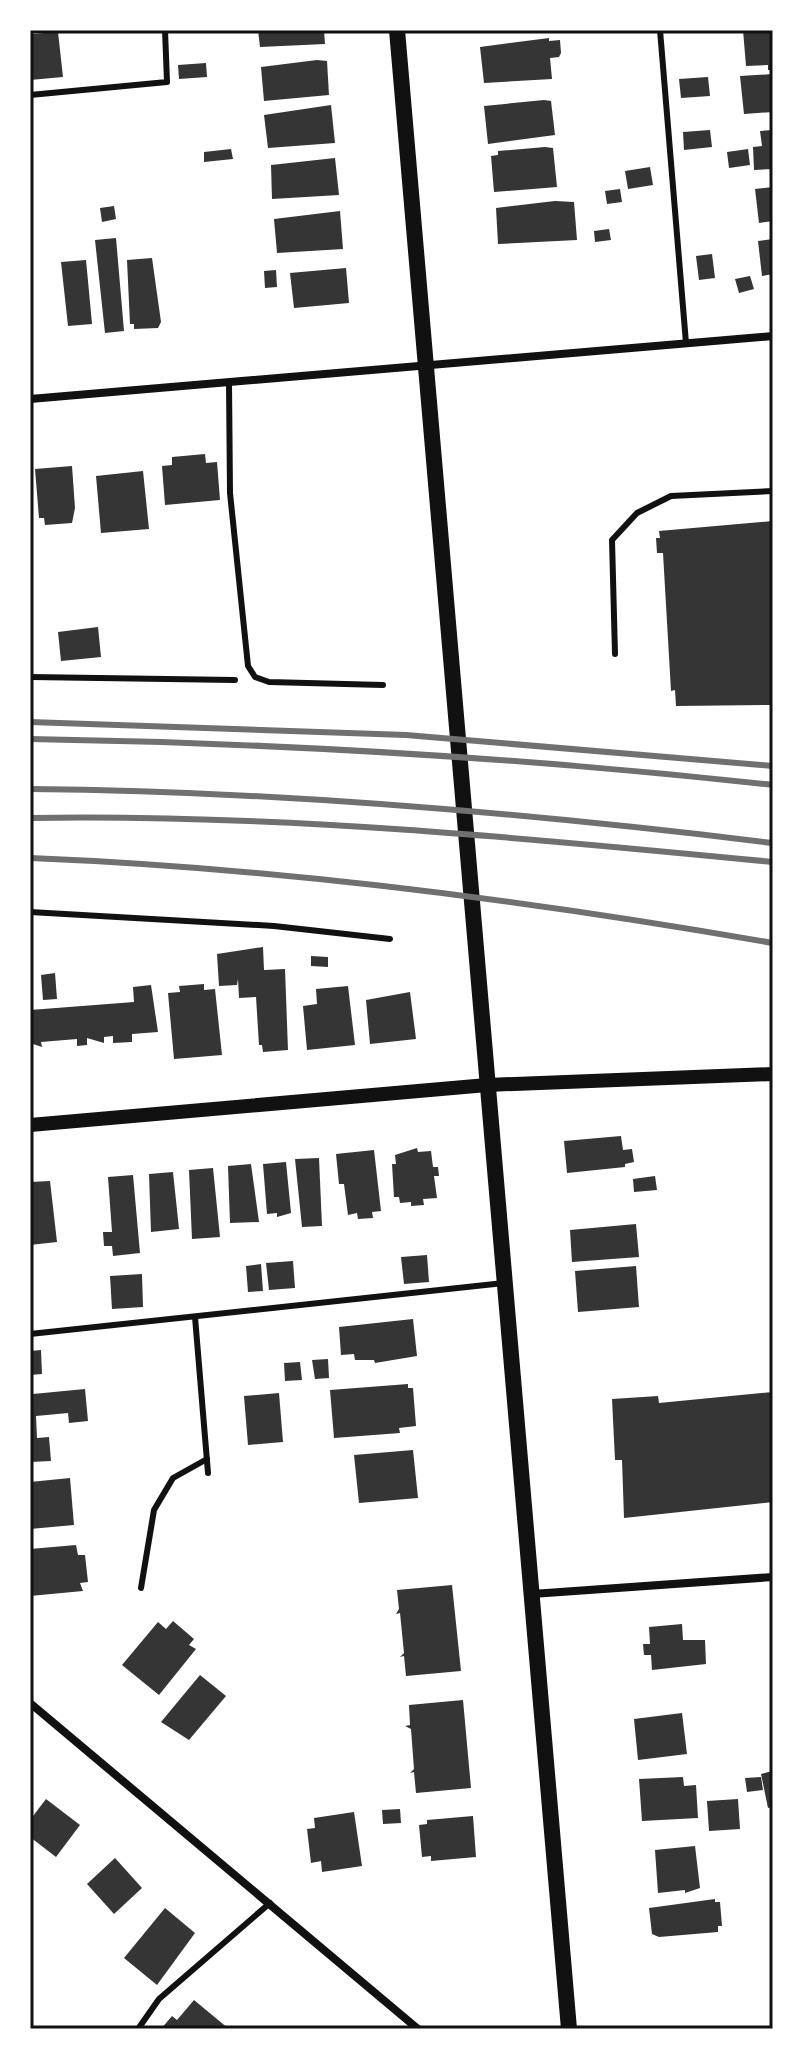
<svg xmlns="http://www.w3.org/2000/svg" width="803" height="2059" viewBox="0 0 803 2059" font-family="Commissioner,sans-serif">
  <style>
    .building { fill: #353535 }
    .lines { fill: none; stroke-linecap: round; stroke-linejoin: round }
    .service { stroke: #111; stroke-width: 6 }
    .minor { stroke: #111; stroke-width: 8 }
    .tertiary { stroke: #111; stroke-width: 14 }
    .secondary { stroke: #111; stroke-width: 16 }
    .rail { stroke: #707070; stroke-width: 6 }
    .neatline { fill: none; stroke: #111; stroke-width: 3 }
  </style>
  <rect width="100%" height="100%" fill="#fff"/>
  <g class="building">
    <path d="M258 30H324L325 44 260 47Z"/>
    <path d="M743 30H773V70H768V65L746 66Z"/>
    <path d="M58 32 63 77 30 80 32 34Z"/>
    <path d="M549 38V41L560 40 561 53 559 57 550 58 552 79 484 83 480 47Z"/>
    <path d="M317 60 327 61 329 95 264 101 261 67Z"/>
    <path d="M206 63 207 77 179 79 178 65Z"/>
    <path d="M773 74V112L744 114 740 76Z"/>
    <path d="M708 77 710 96 681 98 679 79Z"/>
    <path d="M544 100 551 101 555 135 488 144 484 106Z"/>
    <path d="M331 105 335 143 268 148 264 115Z"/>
    <path d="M710 130 712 147 684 150 683 132Z"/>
    <path d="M773 130V169L754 170 753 147 762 146 760 131Z"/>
    <path d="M545 147 553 148 557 187 494 192 491 156 498 155V151Z"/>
    <path d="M231 149 233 159 204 162V152Z"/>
    <path d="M748 149 750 165 729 168 727 152Z"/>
    <path d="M335 158 339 195 272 199 271 165Z"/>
    <path d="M650 167 653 185 628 189 625 171Z"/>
    <path d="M773 187V221L759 223 755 189Z"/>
    <path d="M620 189 622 202 607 204 605 191Z"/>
    <path d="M555 201 574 202 577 240 498 244 496 208Z"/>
    <path d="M114 206 116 219 102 222 100 208Z"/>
    <path d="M340 211 343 249 277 253 274 219Z"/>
    <path d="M609 229 611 240 595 242 594 231Z"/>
    <path d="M116 238 124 331 105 333 95 240Z"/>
    <path d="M773 239V274L762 276 758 241Z"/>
    <path d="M712 254 715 278 699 280 696 256Z"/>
    <path d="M152 258 161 322 158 328 134 329V324H130L127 260Z"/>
    <path d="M86 260 92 324 68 326 61 262Z"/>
    <path d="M346 268 349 303 294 308 290 273Z"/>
    <path d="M276 270 277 287 265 288 264 271Z"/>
    <path d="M750 276 754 289 739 293 735 279Z"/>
    <path d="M205 454 206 463 217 462 220 500 165 505 162 466 172 465V457Z"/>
    <path d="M72 466 75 508 72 523 45 525 44 518H39L35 469Z"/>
    <path d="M143 471 149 529 101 533 96 476Z"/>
    <path d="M773 521V705L676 706 675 690 671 691 663 553H657L656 538H660L659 531Z"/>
    <path d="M98 627 101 657 61 661 58 632Z"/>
    <path d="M263 947 264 970 285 969 288 1050 263 1052 262 1045H259L256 997 239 998 238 979 237 985 219 986 217 954Z"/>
    <path d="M311 956 328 957V967L311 966Z"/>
    <path d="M55 973 57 999 43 1000 41 975Z"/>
    <path d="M204 984V990L215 989 222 1055 174 1059 168 993 180 992 179 986Z"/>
    <path d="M151 985 158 1032 132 1034V1042L113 1043V1036L104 1037V1043L87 1038V1045L77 1046V1039L41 1042 42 1047 30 1043V1010L134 1002 133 987Z"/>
    <path d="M348 986 355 1045 307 1050 303 1006 317 1004 316 989Z"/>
    <path d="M410 992 416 1039 370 1044 366 1000Z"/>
    <path d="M621 1136 623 1150 632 1149 634 1162 625 1164V1167L567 1173 564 1141Z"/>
    <path d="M417 1148 418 1152 431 1151 433 1167H438L439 1176H434L437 1198 423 1199 424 1205 411 1206V1202L400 1203 399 1197H394L392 1164H396L395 1155Z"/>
    <path d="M374 1150 381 1211 372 1212 373 1218 358 1219 357 1213 348 1215 344 1184H339L336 1154Z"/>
    <path d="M319 1158 322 1226 302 1227 295 1159Z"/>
    <path d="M286 1162 291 1213 277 1217V1213L267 1214 263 1164Z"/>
    <path d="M251 1164 259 1222 230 1223 228 1166Z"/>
    <path d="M213 1168 220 1237 192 1239 189 1170Z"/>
    <path d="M173 1172 179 1229 151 1232 149 1174Z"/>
    <path d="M133 1175 140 1253 113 1256 112 1246H104L103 1232H112L108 1177Z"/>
    <path d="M655 1176 657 1190 634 1192 633 1179Z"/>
    <path d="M50 1181 57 1242 30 1245V1182Z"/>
    <path d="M636 1224 639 1257 572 1262 570 1230Z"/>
    <path d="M427 1255 429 1282 404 1284 401 1257Z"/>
    <path d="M293 1261 295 1288 269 1290 266 1263Z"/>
    <path d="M261 1264 263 1291 248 1292 246 1266Z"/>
    <path d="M636 1266 639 1307 578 1312 575 1271Z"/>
    <path d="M142 1274 143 1307 112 1309 110 1276Z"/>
    <path d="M413 1319 417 1356 375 1363 374 1360H355L354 1354 341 1355 339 1327Z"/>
    <path d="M41 1350 42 1374 30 1375V1351Z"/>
    <path d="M328 1359 329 1378 315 1379 312 1360Z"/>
    <path d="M300 1362 302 1380 285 1381 284 1363Z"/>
    <path d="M30 1382 33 1394 85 1389 88 1421 69 1423 68 1413 36 1416 37 1438 49 1437 51 1461 30 1462Z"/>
    <path d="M408 1384V1388H413L416 1426 399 1428 400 1433 334 1438 330 1390Z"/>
    <path d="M773 1392V1502L624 1518 622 1460H615L612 1399 658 1396 659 1403Z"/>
    <path d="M279 1393 283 1442 248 1445 244 1396Z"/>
    <path d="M413 1450 418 1498 359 1503 354 1455Z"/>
    <path d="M70 1478 74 1525 30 1529V1482Z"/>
    <path d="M76 1545 78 1555H85L88 1582 80 1583 83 1591 30 1596V1549Z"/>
    <path d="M452 1585 461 1671 406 1676 404 1656 400 1657 404 1653 400 1613 396 1614 399 1609 397 1590Z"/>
    <path d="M173 1621 194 1639 189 1645 196 1649 159 1695 122 1665 158 1622 166 1629Z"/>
    <path d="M682 1624 683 1640H705L706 1664 652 1670 651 1655H644L643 1644H650L649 1627Z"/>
    <path d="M200 1675 226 1696 189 1740 161 1722Z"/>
    <path d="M463 1700 471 1788 416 1793 414 1772 410 1773 414 1769 411 1729 405 1726 410 1725 409 1705Z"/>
    <path d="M682 1713 687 1754 638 1760 634 1719Z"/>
    <path d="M772 1771 773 1807 768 1808 761 1774Z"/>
    <path d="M683 1777 684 1786 696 1785 698 1818 642 1821 639 1779Z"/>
    <path d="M761 1777 763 1790 747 1792 745 1778Z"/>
    <path d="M46 1799 80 1825 56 1857 30 1837V1820Z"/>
    <path d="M738 1799 740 1829 709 1831 707 1801Z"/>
    <path d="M400 1809 401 1823 383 1824 382 1810Z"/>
    <path d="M354 1812 362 1866 322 1872 321 1861 311 1863 307 1829 315 1828 314 1818Z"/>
    <path d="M473 1816 476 1857 431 1861V1856L422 1857 419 1825 427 1824V1820Z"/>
    <path d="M695 1846 700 1888 685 1893V1890L658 1893 655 1850Z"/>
    <path d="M115 1858 142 1888 114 1914 87 1884Z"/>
    <path d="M715 1899V1902H720L722 1926H718V1932L659 1937 652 1934 649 1908Z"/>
    <path d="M165 1908 195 1933 157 1985 124 1958Z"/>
    <path d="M194 2000 229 2029H161L172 2016 177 2020Z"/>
  </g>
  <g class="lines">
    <g class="service">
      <path d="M660 30 686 343"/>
      <path d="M30 95 167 82 165 30"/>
      <path d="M229 383 230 493 248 666 255 677 269 682 383 685"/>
      <path d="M615 654 612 540 637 513 671 496 773 491"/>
      <path d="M30 677 235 680"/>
      <path d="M30 912 274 926 390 939"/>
      <path d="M195 1317 208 1473"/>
      <path d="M30 1334 504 1283"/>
      <path d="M141 1588 154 1510 173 1478 207 1459"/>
      <path d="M138 2029 159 1999 270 1903"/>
    </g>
    <g class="minor">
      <path d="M30 399 773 336"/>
      <path d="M532 1594 773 1577"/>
      <path d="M30 1703 418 2029"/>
    </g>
    <path class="tertiary" d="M30 1125 487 1085 773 1074"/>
    <path class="secondary" d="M397 30 569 2029"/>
    <g class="rail">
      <path d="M30 722 406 735 773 766"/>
      <path d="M30 739C279 743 526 758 773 785"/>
      <path d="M30 789C278 791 527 813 773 843"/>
      <path d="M30 818C278 814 527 838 773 862"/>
      <path d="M30 858C279 868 527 900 773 943"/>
    </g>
  </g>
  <rect width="803" height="2059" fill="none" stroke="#ffffff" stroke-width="64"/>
  <rect x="32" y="32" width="739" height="1995" class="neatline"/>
</svg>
